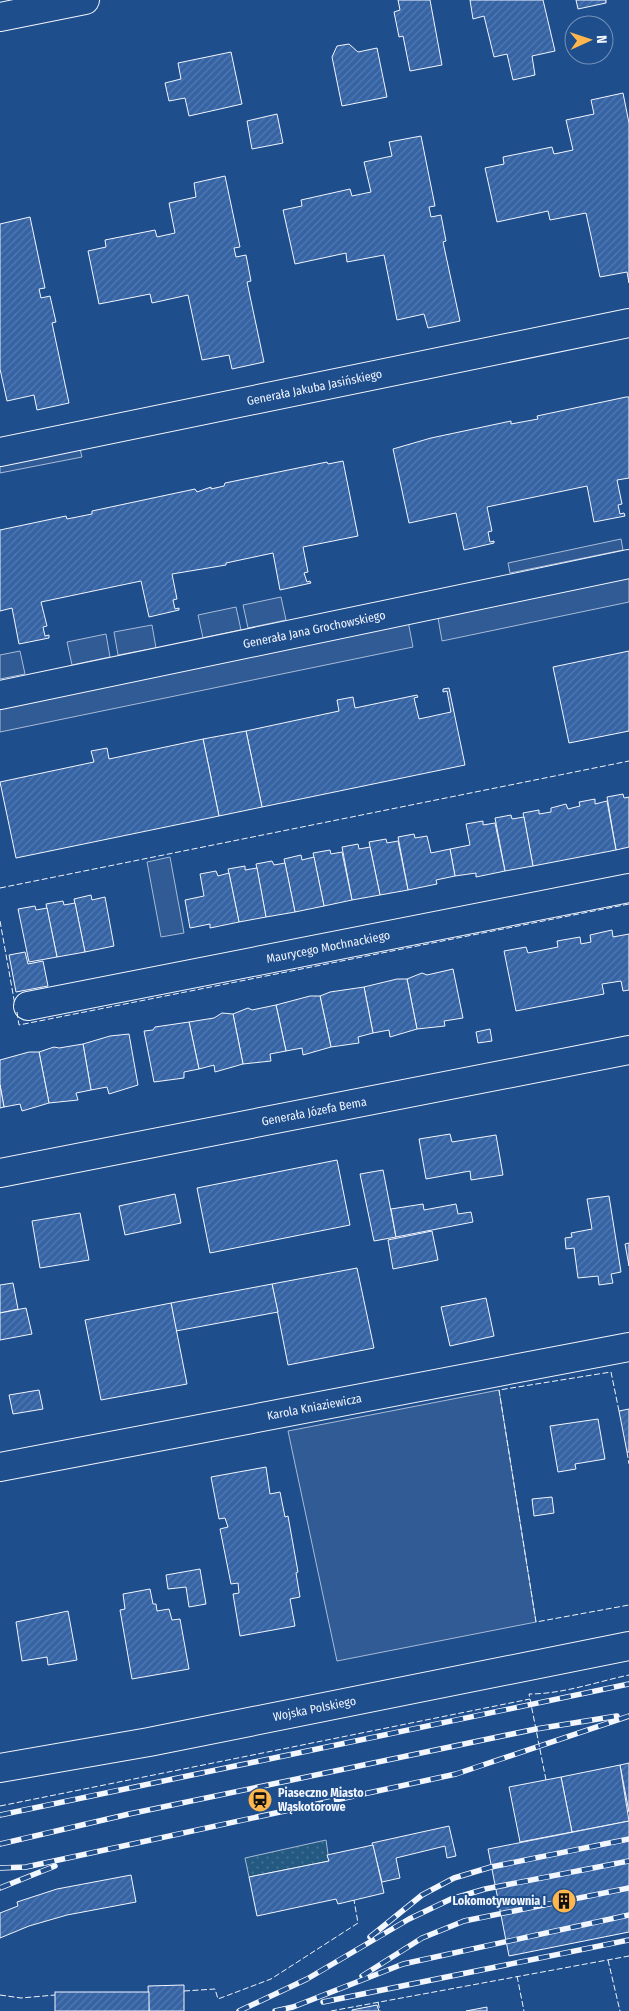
<svg xmlns="http://www.w3.org/2000/svg" width="629" height="2011" viewBox="0 0 629 2011" font-family="'Fira Sans Condensed',sans-serif">
  <style>
    .grass { fill: url(#grass-dots); stroke: #a8bbd7 }
    .parking { fill: #305b95; stroke: #a8bbd7 }
    .building { fill: url(#building-hatch); stroke: #f2f6ff }
    .lines { fill: none; stroke-linecap: round; stroke-linejoin: round }
    .minor-casing { stroke: #f2f6ff; stroke-width: 30 }
    .minor { stroke: #1f4e8c; stroke-width: 28 }
    .rail-casing { stroke: #f2f6ff; stroke-width: 5.5 }
    .rail { stroke: #1f4e8c; stroke-width: 4; stroke-dasharray: 11; stroke-linecap: butt }
    .fence { stroke: #f2f6ff; stroke-width: 1; stroke-dasharray: 6 2.5; stroke-linecap: butt }
    .labels { text-anchor: middle; dominant-baseline: central; stroke-width: 4; stroke-linejoin: round; paint-order: stroke }
    .street-label { font-size: 12px; fill: #f2f6ff; stroke: #1f4e8c }
    .poi-label { font-size: 12px; font-weight: bold; fill: #f2f6ff; stroke: #1f4e8c; text-anchor: start }
  </style>
  <defs>
    <pattern id="grass-dots" width="8" height="8" patternUnits="userSpaceOnUse" patternTransform="scale(1.25)"><rect width="8" height="8" fill="#245a82"/><path d="M2 2h.1M6 6h.1" fill="none" stroke="#447295" stroke-width="1.8" stroke-linecap="round"/></pattern>
    <pattern id="building-hatch" width="6" height="6" patternUnits="userSpaceOnUse" patternTransform="scale(1.25)"><rect width="6" height="6" fill="#3563a3"/><path d="M-1 1l2-2M0 6l6-6M5 7l2-2" fill="none" stroke="#537ab1"/></pattern>
  </defs>
  <rect width="100%" height="100%" fill="#1f4e8c"/>
  <path class="grass" d="M326 1840 329 1861 249 1877 245 1858Z"/>
  <g class="parking">
    <path d="M79 445 82 457 0 473V460Z"/>
    <path d="M621 539 623 550 510 573 508 563Z"/>
    <path d="M629 578V602L442 641 438 618Z"/>
    <path d="M281 597 286 620 248 628 243 605Z"/>
    <path d="M236 607 241 630 203 638 198 615Z"/>
    <path d="M408 621 413 647 0 732V706Z"/>
    <path d="M152 625 156 648 118 655 114 632Z"/>
    <path d="M106 634 110 657 72 665 67 642Z"/>
    <path d="M20 651 25 674 0 679V655Z"/>
    <path d="M170 857 184 933 161 937 147 862Z"/>
    <path d="M499 1390 536 1622 337 1661 288 1431Z"/>
  </g>
  <g class="building">
    <path d="M398 0H430L442 65 410 71 403 36 399 37 394 12 400 10Z"/>
    <path d="M470 0H543L555 51 532 56 535 75 513 80 507 54 494 57 484 16 473 19Z"/>
    <path d="M576 0H606V3L578 9Z"/>
    <path d="M349 44 358 52 377 48 387 97 342 106 332 57 337 46Z"/>
    <path d="M231 52 242 104 189 116 185 98 169 101 165 83 181 79 178 63Z"/>
    <path d="M623 93 629 123V283L627 272 600 277 586 213 550 220 548 211 497 222 485 168 504 164 503 157 552 147 554 154 573 150 566 120 594 114 591 100Z"/>
    <path d="M277 114 283 143 252 149 247 121Z"/>
    <path d="M421 136 435 206 429 207 431 217 441 215 446 241 443 242 460 321 428 328 424 314 397 320 384 255 347 262 346 253 295 264 283 210 302 206 301 200 350 189 352 196 371 192 364 162 392 156 389 142Z"/>
    <path d="M225 176 240 247 234 248 236 257 246 255 251 281 247 282 264 362 232 369 229 355 202 360 188 295 152 303 150 294 99 304 88 251 106 247 105 240 155 230 157 237 175 233 169 203 196 197 194 183Z"/>
    <path d="M30 217 45 288 39 289 41 298 50 296 56 322 52 323 69 403 37 410 34 395 7 401 0 369V224Z"/>
    <path d="M626 397H629V478L617 480 622 504 618 505 620 514 624 513 625 516 594 522 587 486 487 507 492 531 488 532 490 542 494 541V543L464 550 456 513 409 523 393 449 431 438 511 421V424L538 419 537 416Z"/>
    <path d="M343 461 358 536 303 547 308 572 304 573 307 582 310 581 311 583 280 590 273 553 226 563V565L172 574 177 599 173 600 175 609 179 608V610L149 617 141 581 41 602 47 626 43 627 45 636 49 635V638L19 644 12 608 0 611V530L66 516 67 519 92 514V511L195 489 197 492 211 487V489L224 486 225 483 327 462 328 464Z"/>
    <path d="M629 651V731L569 743 553 667Z"/>
    <path d="M449 688 465 765 262 807 246 731 339 711 337 700 353 697 355 708 417 695 418 697 414 698 419 719 451 712 447 691 443 692V689Z"/>
    <path d="M246 731 262 807 219 816 203 739Z"/>
    <path d="M203 739 219 816 16 858 0 782 94 762 91 751 107 748 109 759Z"/>
    <path d="M623 794 624 798 629 797V847L616 850 607 797Z"/>
    <path d="M595 799V804L607 801 616 850 533 866 523 813 539 810V814L551 812V808L566 804 568 809 580 806 579 802Z"/>
    <path d="M511 815 512 819 524 817 533 866 505 871 495 818Z"/>
    <path d="M483 821V825L495 823 505 871 476 877V873L455 876 450 849 470 845 466 824Z"/>
    <path d="M414 834 415 838 427 836 431 853 450 849 455 876 436 880 437 884 408 890 398 837Z"/>
    <path d="M386 839 387 843 398 841 408 890 380 895 369 842Z"/>
    <path d="M358 844 359 849 370 847 380 895 352 900 342 847Z"/>
    <path d="M330 850 331 854 342 852 352 900 324 906 313 853Z"/>
    <path d="M301 855 302 860 314 857 324 906 295 912 284 859Z"/>
    <path d="M272 861 274 865 285 863 295 912 266 917 256 864Z"/>
    <path d="M245 866V870L257 868 266 917 239 922 228 869Z"/>
    <path d="M216 871 218 876 229 873 239 922 210 928V924L190 928 185 900 204 896 200 874Z"/>
    <path d="M91 895 92 900 105 897 114 946 85 952 74 899Z"/>
    <path d="M63 901 64 905 75 903 85 952 57 957 46 904Z"/>
    <path d="M35 906 36 910 47 908 57 957 29 962 18 909Z"/>
    <path d="M612 930 613 937 629 934V990L623 991 621 981 602 984 604 994 516 1011 504 951 526 947 528 953 558 947 557 941 580 937 581 944 591 942 590 935Z"/>
    <path d="M25 952 28 964 43 961 48 986 16 992 9 955Z"/>
    <path d="M453 969 463 1018 444 1021 445 1026 417 1029 407 979 422 973 427 975Z"/>
    <path d="M397 979H407L417 1029 390 1037 389 1030 373 1033 364 987Z"/>
    <path d="M364 987 373 1033 358 1037 359 1043 331 1047 320 996 330 992Z"/>
    <path d="M310 996H320L331 1047 303 1055 302 1048 286 1051 276 1005Z"/>
    <path d="M276 1005 286 1051 270 1054 271 1061 243 1064 233 1014 248 1008 252 1010Z"/>
    <path d="M222 1013 233 1014 243 1064 215 1072 214 1065 199 1069 189 1022 214 1018Z"/>
    <path d="M189 1022 199 1069 184 1072V1078L154 1082 144 1031 153 1030 155 1027Z"/>
    <path d="M490 1029 492 1041 478 1043 476 1032Z"/>
    <path d="M129 1034 138 1085 109 1094 107 1087 91 1090 83 1044 110 1036Z"/>
    <path d="M83 1044 91 1090 76 1093 78 1100 49 1103 39 1052 54 1047 59 1048Z"/>
    <path d="M29 1052H39L49 1103 22 1111 20 1104 4 1107 0 1085V1060Z"/>
    <path d="M0 1085 4 1107 0 1108Z"/>
    <path d="M450 1134 452 1142 496 1135 503 1175 471 1180 470 1171 426 1179 419 1139Z"/>
    <path d="M337 1160 350 1225 210 1253 197 1188Z"/>
    <path d="M383 1170 396 1237 374 1241 360 1174Z"/>
    <path d="M175 1194 181 1223 125 1235 119 1206Z"/>
    <path d="M609 1196 621 1272 611 1274 613 1283 599 1285 598 1276 578 1278 574 1248 566 1249 565 1238 572 1237 571 1233 592 1229 587 1199Z"/>
    <path d="M423 1204 424 1210 456 1204 458 1214 471 1212 473 1222 396 1237 391 1209Z"/>
    <path d="M80 1213 89 1260 40 1268 32 1221Z"/>
    <path d="M432 1231 438 1260 393 1269 388 1240Z"/>
    <path d="M629 1243V1266L625 1244Z"/>
    <path d="M357 1268 374 1348 288 1365 272 1284Z"/>
    <path d="M13 1283 18 1309 0 1313V1285Z"/>
    <path d="M272 1284 278 1312 176 1331 171 1303Z"/>
    <path d="M486 1298 494 1336 450 1346 441 1307Z"/>
    <path d="M171 1303 187 1384 101 1400 85 1320Z"/>
    <path d="M26 1308 32 1334 0 1340V1313Z"/>
    <path d="M39 1390 43 1409 13 1414 9 1395Z"/>
    <path d="M629 1409V1452H627L619 1411Z"/>
    <path d="M598 1419 605 1459 575 1464 576 1469 558 1472 550 1426Z"/>
    <path d="M266 1467 270 1494 280 1492 285 1517 288 1516 298 1572 296 1573 300 1597 290 1599 295 1626 240 1636 233 1594 239 1593 238 1583 231 1584 220 1529 228 1527 225 1518 219 1519 211 1477Z"/>
    <path d="M552 1497 554 1513 534 1516 532 1499Z"/>
    <path d="M200 1569 206 1604 189 1607 186 1587 168 1589 166 1575Z"/>
    <path d="M150 1589 153 1604H156L157 1611 169 1609 172 1620 180 1619 189 1669 132 1679 120 1610 125 1609 123 1594Z"/>
    <path d="M68 1611 77 1660 48 1665 47 1657 22 1661 16 1622Z"/>
    <path d="M629 1763V1812L620 1765Z"/>
    <path d="M620 1765 629 1821 572 1832 561 1777Z"/>
    <path d="M561 1777 572 1832 520 1842 509 1787Z"/>
    <path d="M629 1821V1932L509 1956 488 1849Z"/>
    <path d="M449 1826 456 1856 447 1858 445 1846 396 1858 400 1878 382 1882 372 1843Z"/>
    <path d="M373 1845 384 1893 338 1904 336 1899 257 1916 249 1877 329 1861 327 1855Z"/>
    <path d="M131 1875 136 1902 67 1915 29 1926 0 1938V1913L18 1906 17 1902 57 1889Z"/>
    <path d="M184 1985V2011H149L148 1986Z"/>
    <rect x="55" y="1992" width="94" height="19"/>
    <path d="M377 2005 379 2011H352V2010Z"/>
    <path d="M487 2007V2011H466Z"/>
  </g>
  <g class="lines">
    <defs>
      <g id="minor">
        <path d="M0 17 85 0"/>
        <path id="s1" d="M0 452 629 323"/>
        <path id="s2" d="M0 695 629 564"/>
        <path id="s3" d="M28 1006 629 888"/>
        <path id="s4" d="M0 1173 629 1050"/>
        <path id="s5" d="M0 1467 629 1347"/>
        <path id="s6" d="M0 1768 149 1742 629 1646"/>
      </g>
    </defs>
    <use href="#minor" class="minor-casing"/>
    <use href="#minor" class="minor"/>
    <defs>
      <g id="rail">
        <path d="M0 1815 629 1684"/>
        <path d="M0 1844 129 1814 536 1729 617 1716"/>
        <path d="M0 1868 26 1867 456 1774 629 1716"/>
        <path d="M0 1888 55 1866"/>
        <path d="M370 1937 422 1895 454 1878 491 1867 629 1839"/>
        <path d="M362 1976 422 1938 464 1921 629 1888"/>
        <path d="M323 2002 629 1940"/>
        <path d="M239 2011 307 1979 409 1919 451 1899 485 1889 629 1861"/>
        <path d="M275 2011 293 2007 403 1964 629 1915"/>
      </g>
    </defs>
    <use href="#rail" class="rail-casing"/>
    <use href="#rail" class="rail"/>
    <g class="fence">
      <path d="M0 888 629 761"/>
      <path d="M0 921 15 1005"/>
      <path d="M17 1012 19 1025 629 904"/>
      <path d="M619 1411 611 1372 499 1390 536 1622 629 1605"/>
      <path d="M627 1452 629 1464"/>
      <path d="M546 1780 529 1694C563 1694 596 1682 629 1675"/>
      <path d="M0 1806 530 1699"/>
      <path d="M608 1960 620 2011"/>
      <path d="M517 1976 524 2011"/>
      <path d="M184 1991 215 1989 218 1999 271 1979 358 1923 354 1900"/>
      <path d="M0 1995 21 1998 55 1995"/>
      <path d="M378 2002 380 2011"/>
      <path d="M331 2011 629 1956"/>
    </g>
  </g>
  <defs>
    <symbol id="station-disc" viewBox="-11 -11 22 22"><circle r="9.5" fill="#ffb74d" stroke="#1f4e8c"/><path d="M-3-6H3Q5-6 5-4V2Q5 4 3 4L4.5 6H3L1.5 4h-3L-3 6H-4.5L-3 4Q-5 4-5 2V-4Q-5-6-3-6ZM-3.5-4v3h7v-3ZM-3.5 1v1.5H-2V1ZM2 1v1.5H3.5V1Z" fill="#111"/></symbol>
    <symbol id="building-disc" viewBox="-11 -11 22 22"><circle r="9.5" fill="#ffb74d" stroke="#1f4e8c"/><path d="M-4-6H4V6H1V3H-1V6H-4ZM-2.5-4.3h1.7v1.8h-1.7ZM.8-4.3h1.7v1.8H.8ZM-2.5-1h1.7V.8h-1.7ZM.8-1h1.7V.8H.8Z" fill="#111"/></symbol>
  </defs>
  <g fill-rule="evenodd">
    <use href="#station-disc" x="246" y="1786" width="28" height="28"/>
    <use href="#building-disc" x="550" y="1887" width="28" height="28"/>
  </g>
  <g class="labels">
    <g class="street-label">
      <text stroke="none"><textPath href="#s1" startOffset="321">Generała Jakuba Jasińskiego</textPath></text>
      <text stroke="none"><textPath href="#s2" startOffset="321">Generała Jana Grochowskiego</textPath></text>
      <text stroke="none"><textPath href="#s3" startOffset="306">Maurycego Mochnackiego</textPath></text>
      <text stroke="none"><textPath href="#s4" startOffset="320">Generała Józefa Bema</textPath></text>
      <text stroke="none"><textPath href="#s5" startOffset="320">Karola Kniaziewicza</textPath></text>
      <text stroke="none"><textPath href="#s6" startOffset="320">Wojska Polskiego</textPath></text>
    </g>
    <g class="poi-label">
      <text x="278" y="1793">Piaseczno Miasto<tspan x="278" dy="14">Wąskotorowe</tspan></text>
      <text x="546" y="1901" text-anchor="end">Lokomotywownia I</text>
    </g>
  </g>
  <g transform="translate(589 40) rotate(87)"><circle r="24" fill="#1f4e8c" stroke="#7391ba"/>
  <path d="M0-4L9 19L0 12L-9 19Z" fill="#ffb74d"/>
  <text y="-8" font-size="14" font-weight="bold" text-anchor="middle" fill="#f2f6ff">N</text>
  </g>
</svg>
